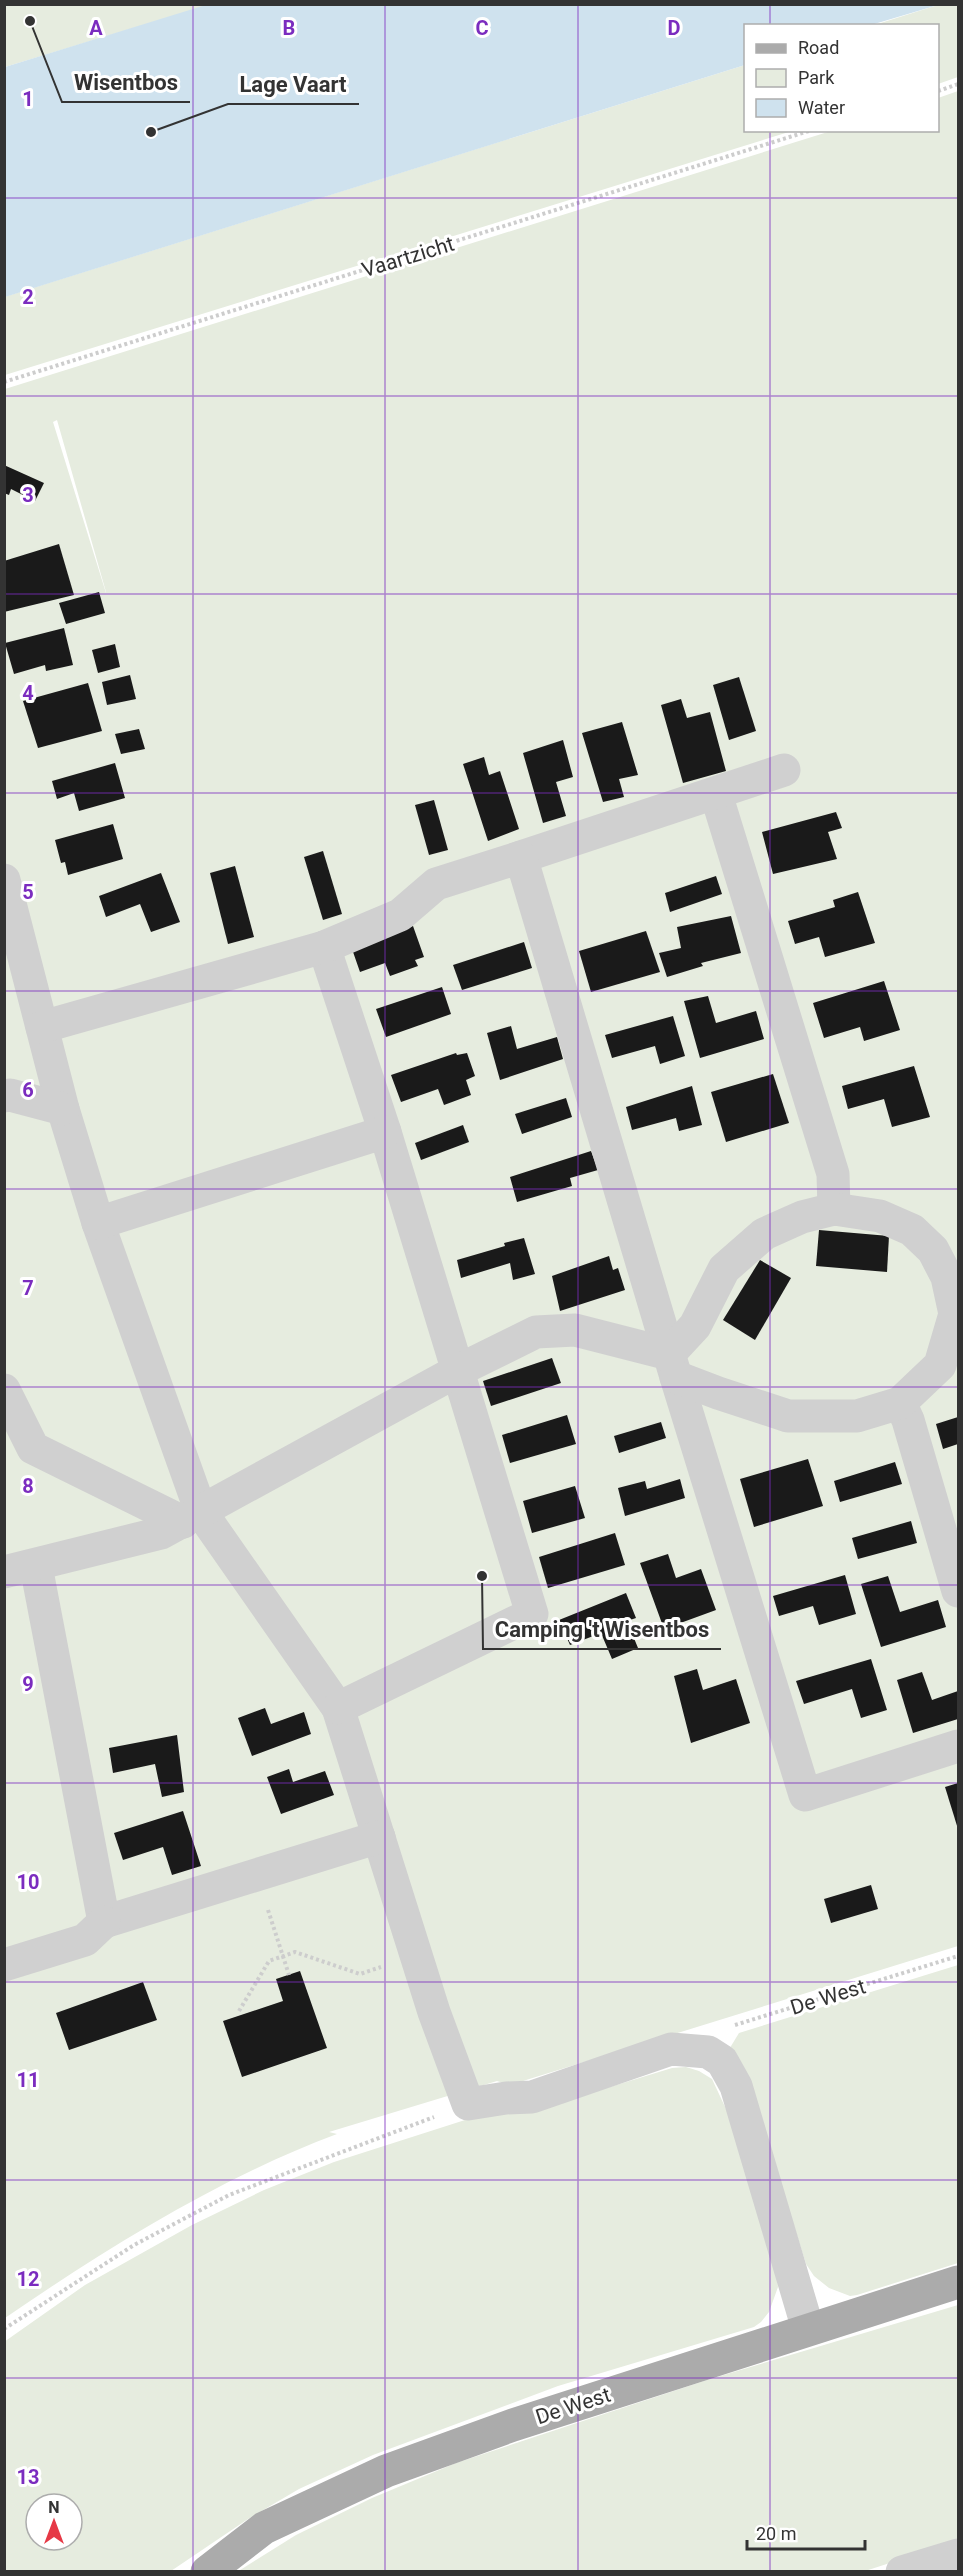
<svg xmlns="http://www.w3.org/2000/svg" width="963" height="2576" viewBox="0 0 963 2576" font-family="Roboto,sans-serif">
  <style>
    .green { fill: #e6ecdf; fill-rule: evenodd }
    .water { fill: #cfe2ee }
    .building { fill: #1a1a1a }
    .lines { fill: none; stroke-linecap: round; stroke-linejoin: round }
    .path { stroke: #cdcdcd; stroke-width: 4; stroke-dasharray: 3 3; stroke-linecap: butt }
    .minor { stroke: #d0d0d0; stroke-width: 33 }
    .major { stroke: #ababab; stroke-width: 33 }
    .grid { fill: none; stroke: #7b2cbf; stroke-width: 1.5; stroke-opacity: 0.55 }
    .labels { text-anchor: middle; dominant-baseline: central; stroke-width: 6; stroke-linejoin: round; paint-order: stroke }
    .street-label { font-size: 21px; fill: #333; stroke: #fff }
    .grid-label { font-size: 20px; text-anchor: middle; font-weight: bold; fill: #7b2cbf; stroke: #fff; stroke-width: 6; stroke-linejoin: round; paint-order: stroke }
    .leader { fill: none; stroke: #333; stroke-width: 2 }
    .callout-dot { fill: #333; stroke: #fff; stroke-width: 2 }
    .callout-label { font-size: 22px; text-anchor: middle; font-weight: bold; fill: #333; stroke: #fff; stroke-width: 6; stroke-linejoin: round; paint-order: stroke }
  </style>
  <rect width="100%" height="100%" fill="#fff"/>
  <g class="green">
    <path d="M5 5H209L5 67Z"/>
    <path d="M938 5H958V77L938 84V26H871Z"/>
    <path d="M745 65 746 130 792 131 5 375 4 297Z"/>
    <path d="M958 91V1946L510 2085 497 2081 329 2132 337 2134C221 2177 107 2248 5 2318V389L831 131 938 130V98ZM57 420 106 592V593L53 422Z"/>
    <path d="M958 1965V2263L857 2295 850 2296 829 2288 814 2276 806 2264 779 2178 728 2051 739 2033Z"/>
    <path d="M686 2067 699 2071 712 2079 733 2124 777 2275 778 2287 769 2312 761 2322 754 2327 558 2386 373 2455 299 2489 248 2519 171 2571H5L4 2342 85 2285 192 2225 264 2190 334 2162 490 2112H528L672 2068ZM36 2504H72V2540H36Z"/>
    <path d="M958 2305V2541L862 2572H237L296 2535 372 2498 456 2463 707 2380Z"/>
  </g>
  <path class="water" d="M209 4H938V5L871 25 746 26 745 65 5 297V67Z"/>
  <g class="building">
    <path d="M4 465 44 483 35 501 11 489 9 495 4 493Z"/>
    <path d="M59 544 74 595 4 612V561Z"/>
    <path d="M99 592 105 613 66 624 59 603Z"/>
    <path d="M64 628 73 665 46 671 45 665 14 674 5 643Z"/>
    <path d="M115 644 120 667 98 673 92 650Z"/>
    <path d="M130 675 136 699 107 705 102 682Z"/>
    <path d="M739 677 756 731 729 740 713 685Z"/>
    <path d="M88 683 102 731 38 748 23 701Z"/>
    <path d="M681 699 687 718 710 712 726 771 683 783 661 705Z"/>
    <path d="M622 722 638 775 619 779 624 797 603 802 582 733Z"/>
    <path d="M139 729 145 749 121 754 115 734Z"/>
    <path d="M563 740 573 777 556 782 566 816 543 823 523 753Z"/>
    <path d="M484 757 489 775 500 771 519 829 488 841 463 764Z"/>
    <path d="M115 763 125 798 79 811 74 793 57 799 52 781Z"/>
    <path d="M434 800 448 850 429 855 415 805Z"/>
    <path d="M836 812 842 828 828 832 837 859 773 874 762 832Z"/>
    <path d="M113 824 123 859 68 875 65 862 61 863 55 840Z"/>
    <path d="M323 851 342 914 323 920 304 857Z"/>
    <path d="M235 866 254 937 228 944 210 873Z"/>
    <path d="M161 873 180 922 151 932 140 904 106 917 99 896Z"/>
    <path d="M716 876 722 894 670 912 665 893Z"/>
    <path d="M858 892 875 943 825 957 819 937 795 944 788 921 835 907 833 900Z"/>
    <path d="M731 916 741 953 701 963 703 966 667 977 659 953 681 948 677 927Z"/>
    <path d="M413 926 424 957 415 960 418 966 390 976 385 963 360 972 352 949Z"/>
    <path d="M646 931 660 972 591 992 579 951Z"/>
    <path d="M524 942 532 968 462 990 453 965Z"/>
    <path d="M884 981 900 1030 864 1041 860 1027 824 1038 813 1003Z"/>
    <path d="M442 987 451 1014 386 1037 376 1009Z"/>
    <path d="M708 996 716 1023 756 1011 764 1039 700 1058 684 1001Z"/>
    <path d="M673 1016 685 1056 660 1064 655 1046 612 1058 605 1035Z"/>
    <path d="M511 1026 517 1049 557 1037 563 1059 500 1080 487 1033Z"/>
    <path d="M456 1053 457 1055 467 1053 475 1076 466 1080 471 1095 444 1105 438 1089 401 1102 391 1075Z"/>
    <path d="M914 1066 930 1117 892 1127 884 1099 848 1109 842 1086Z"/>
    <path d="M773 1074 789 1123 726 1142 711 1092Z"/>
    <path d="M692 1086 702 1125 679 1131 676 1118 632 1130 626 1107Z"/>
    <path d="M566 1098 572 1117 522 1134 515 1114Z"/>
    <path d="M463 1125 469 1142 421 1160 415 1143Z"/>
    <path d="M591 1151 598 1170 570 1178 572 1186 517 1202 510 1177Z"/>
    <path d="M819 1230 889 1236 887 1272 816 1266Z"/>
    <path d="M524 1238 535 1274 513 1280 510 1263 461 1278 457 1260 505 1246 504 1243Z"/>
    <path d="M609 1256 613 1270 618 1268 625 1290 560 1311 552 1276Z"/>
    <path d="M760 1260 791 1278 755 1340 723 1320Z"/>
    <path d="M552 1358 561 1383 491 1406 483 1381Z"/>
    <path d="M567 1415 576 1444 510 1463 502 1435Z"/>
    <path d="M958 1417V1444L943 1449 936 1424Z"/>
    <path d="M661 1422 666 1438 619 1453 614 1436Z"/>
    <path d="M808 1459 823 1506 754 1527 740 1479Z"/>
    <path d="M895 1462 902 1484 840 1502 834 1481Z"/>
    <path d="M680 1479 685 1498 625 1516 618 1488 645 1481 647 1489Z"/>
    <path d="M575 1486 585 1518 532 1533 523 1501Z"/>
    <path d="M911 1521 917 1543 858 1559 852 1538Z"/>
    <path d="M615 1533 625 1565 548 1588 539 1557Z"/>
    <path d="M668 1554 676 1578 701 1569 716 1610 664 1629 640 1563Z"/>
    <path d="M845 1575 856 1614 819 1625 813 1606 779 1616 773 1596Z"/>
    <path d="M888 1576 900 1612 938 1600 946 1627 881 1647 861 1584Z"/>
    <path d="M626 1593 636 1618 627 1621 638 1648 612 1659 601 1633 570 1645 559 1620Z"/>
    <path d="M871 1659 887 1710 861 1718 852 1689 804 1704 796 1681Z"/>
    <path d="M697 1669 703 1690 736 1679 750 1723 691 1743 674 1676Z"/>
    <path d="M922 1672 932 1700 958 1691V1719L913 1733 897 1680Z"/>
    <path d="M265 1708 271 1724 304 1712 311 1734 252 1756 238 1718Z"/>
    <path d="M177 1735 184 1792 162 1797 155 1764 113 1773 109 1748Z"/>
    <path d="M289 1769 293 1782 325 1771 334 1795 281 1814 267 1777Z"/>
    <path d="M958 1783V1829L945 1787Z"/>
    <path d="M183 1811 201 1866 172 1875 163 1847 123 1860 114 1833Z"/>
    <path d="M871 1885 878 1909 831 1923 824 1899Z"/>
    <path d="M300 1971 327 2048 242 2077 223 2021 283 2001 276 1979Z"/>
    <path d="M143 1982 157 2020 69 2050 56 2013Z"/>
  </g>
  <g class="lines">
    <g class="path">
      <path d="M938 91 958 84"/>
      <path d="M4 382 812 130"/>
      <path d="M268 1910 289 1975"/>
      <path d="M239 2011 269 1961 295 1952 360 1974 381 1967"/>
      <path d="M735 2025 958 1956"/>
      <path d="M4 2329 134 2245 229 2195 434 2117"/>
    </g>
    <g class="minor">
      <path d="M716 794 833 1174 834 1209"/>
      <path d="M521 857 784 770"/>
      <path d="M4 880 63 1109 98 1223 201 1512 338 1708 434 2012 468 2104 506 2098 532 2097 671 2049 708 2052 722 2061 736 2086 808 2329"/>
      <path d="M324 947 385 1132 532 1614 338 1708"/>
      <path d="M42 1027 324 947 400 915 436 884 521 857 676 1377 805 1795 958 1746"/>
      <path d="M4 1096 10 1095 63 1109"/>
      <path d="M98 1223 385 1132"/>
      <path d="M4 1390 33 1448 183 1522"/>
      <path d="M900 1403 908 1420 958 1591"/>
      <path d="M36 1566 104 1922 379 1837"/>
      <path d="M4 1572 161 1533 459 1370 536 1332 575 1330 669 1354 695 1326 724 1269 764 1234 802 1217 834 1209 880 1216 912 1230 933 1250 947 1277 955 1314 940 1365 900 1403 857 1416H788L718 1393 676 1377"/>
      <path d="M4 1965 85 1940 104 1922"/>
      <path d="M902 2572 958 2555"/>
    </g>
    <path class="major" d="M207 2572 264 2528 386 2471 513 2425 958 2282"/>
  </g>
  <path class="grid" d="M193 4V2572M385 4V2572M578 4V2572M770 4V26M770 130V2572M4 198H958M4 396H958M4 594H958M4 793H958M4 991H958M4 1189H958M4 1387H958M4 1585H958M4 1783H958M4 1982H958M4 2180H958M4 2378H958"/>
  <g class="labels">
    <g class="street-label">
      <text transform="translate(408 257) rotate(-17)">Vaartzicht</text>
      <text transform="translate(828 1997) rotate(-17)">De West</text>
      <text transform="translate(573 2406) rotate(-18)">De West</text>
    </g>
  </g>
  <g class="grid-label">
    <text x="96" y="35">A</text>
    <text x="289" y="35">B</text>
    <text x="482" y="35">C</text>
    <text x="674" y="35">D</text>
    <text x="28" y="106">1</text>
    <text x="28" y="304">2</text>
    <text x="28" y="502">3</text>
    <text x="28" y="700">4</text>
    <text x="28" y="899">5</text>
    <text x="28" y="1097">6</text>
    <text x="28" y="1295">7</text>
    <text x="28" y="1493">8</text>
    <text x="28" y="1691">9</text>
    <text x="28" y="1889">10</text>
    <text x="28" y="2087">11</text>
    <text x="28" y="2286">12</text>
    <text x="28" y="2484">13</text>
  </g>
  <path class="leader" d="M30 21L62 102H190M151 132L228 104H359M482 1576L483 1649H721"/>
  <g class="callout-dot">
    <circle cx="30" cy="21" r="6"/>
    <circle cx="151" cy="132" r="6"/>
    <circle cx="482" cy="1576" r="6"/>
  </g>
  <g class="callout-label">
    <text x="126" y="90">Wisentbos</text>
    <text x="293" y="92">Lage Vaart</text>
    <text x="602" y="1637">Camping 't Wisentbos</text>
  </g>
  <rect width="963" height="2576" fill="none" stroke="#333333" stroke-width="12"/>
  <rect x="744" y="24" width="195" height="108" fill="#ffffff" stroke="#adadad" stroke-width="1.5"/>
  <rect x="756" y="44" width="30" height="9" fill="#ababab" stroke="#adadad" stroke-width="1.5"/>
  <text x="798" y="54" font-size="18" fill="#333333">Road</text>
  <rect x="756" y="69" width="30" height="18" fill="#e6ecdf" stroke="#adadad" stroke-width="1.5"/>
  <text x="798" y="84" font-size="18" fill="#333333">Park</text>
  <rect x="756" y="99" width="30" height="18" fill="#cfe2ee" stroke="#adadad" stroke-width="1.5"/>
  <text x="798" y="114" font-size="18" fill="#333333">Water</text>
  <g transform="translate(54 2522)"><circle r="28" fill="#ffffff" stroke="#adadad" stroke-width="1.5"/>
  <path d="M0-4.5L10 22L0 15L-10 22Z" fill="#e63946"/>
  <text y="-9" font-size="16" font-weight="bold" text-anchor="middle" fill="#333333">N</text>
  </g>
  <path d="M747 2540v9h118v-9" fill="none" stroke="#333333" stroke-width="3"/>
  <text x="756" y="2540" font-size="18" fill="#333333" stroke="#ffffff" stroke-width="4.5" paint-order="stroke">20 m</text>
</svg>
